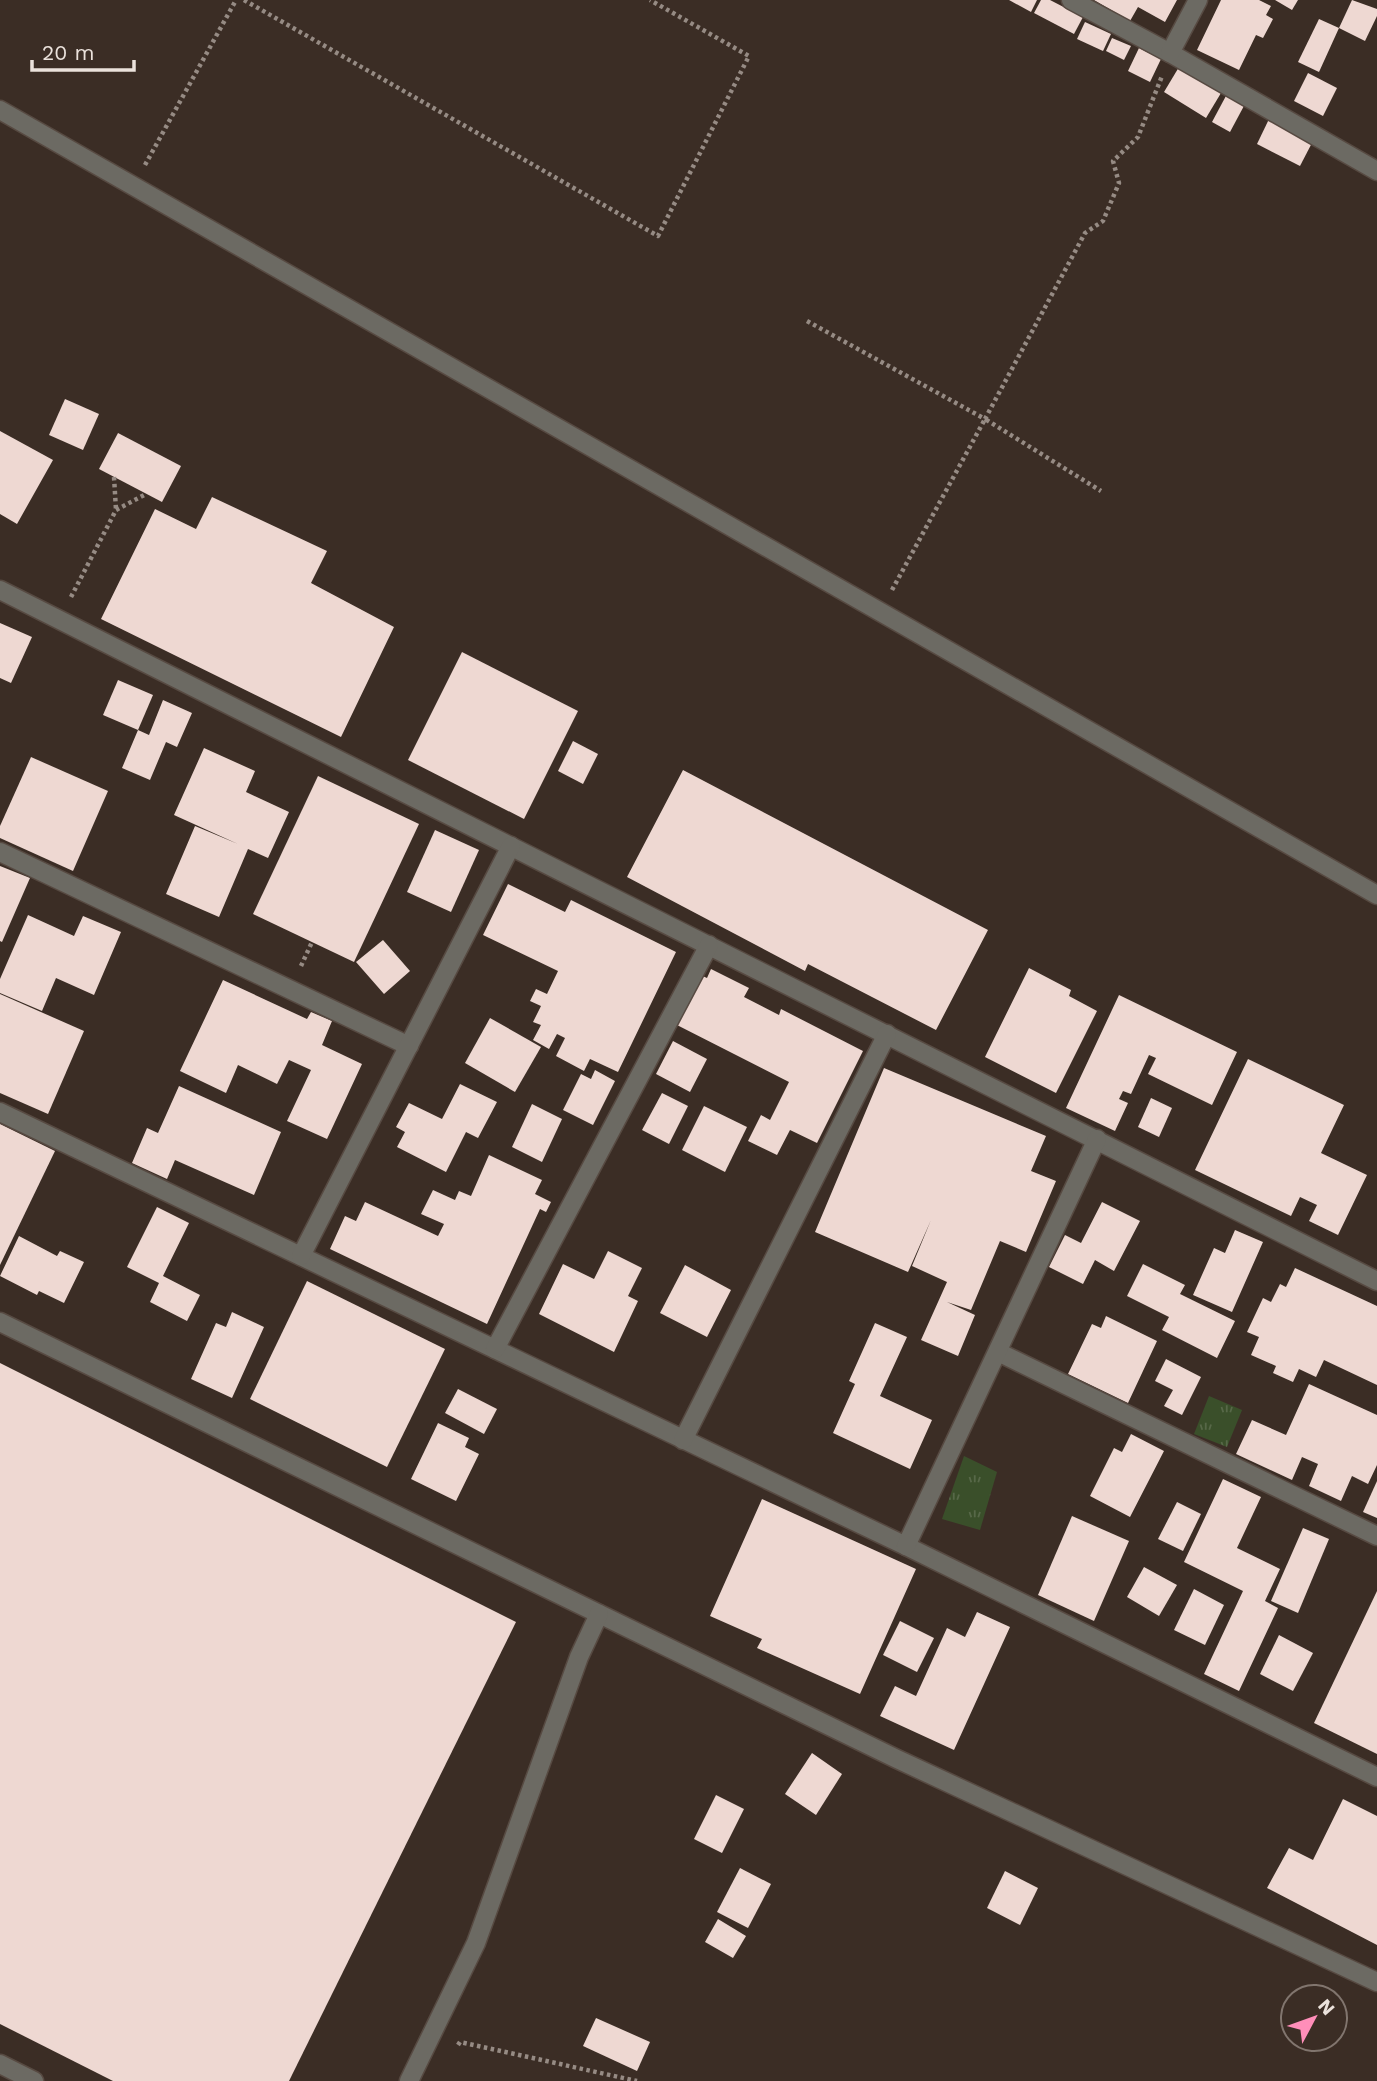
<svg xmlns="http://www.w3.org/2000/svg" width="1377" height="2081" viewBox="0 0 1377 2081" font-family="'Work Sans',sans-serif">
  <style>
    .grass { fill: url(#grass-tufts) }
    .building { fill: #eed8d2 }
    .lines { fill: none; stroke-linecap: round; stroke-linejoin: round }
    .minor-casing { stroke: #574a42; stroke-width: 21 }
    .path { stroke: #968b84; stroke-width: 4.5; stroke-dasharray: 3.5 3.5; stroke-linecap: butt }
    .minor { stroke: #6c6a63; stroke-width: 18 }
  </style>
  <defs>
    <pattern id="grass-tufts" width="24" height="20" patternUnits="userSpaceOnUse" patternTransform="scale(1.75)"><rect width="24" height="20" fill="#3a4f2a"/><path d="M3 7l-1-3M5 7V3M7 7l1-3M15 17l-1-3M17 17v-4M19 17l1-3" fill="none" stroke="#576848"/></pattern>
  </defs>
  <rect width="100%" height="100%" fill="#3b2d25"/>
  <g class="grass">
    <path d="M1209 1396 1242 1410 1227 1447 1194 1434Z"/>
    <path d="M964 1456 997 1472 980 1530 942 1519Z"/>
  </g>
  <g class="building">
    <path d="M1009 0H1037L1031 12Z"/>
    <path d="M1041 0H1050L1083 17 1074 34 1034 13Z"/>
    <path d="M1094 0H1177L1165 22 1138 7 1130 21Z"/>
    <path d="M1221 0H1259L1271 6 1266 15 1273 19 1263 38 1256 35 1239 70 1197 50Z"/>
    <path d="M1275 0H1298L1292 10Z"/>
    <path d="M1352 0 1377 9V16L1365 41 1339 28Z"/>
    <path d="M1319 19 1339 28 1319 72 1298 62Z"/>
    <path d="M1085 22 1111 34 1103 51 1077 39Z"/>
    <path d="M1112 38 1131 46 1124 60 1106 51Z"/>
    <path d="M1139 48 1161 59 1150 82 1128 71Z"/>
    <path d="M1179 67 1221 93 1206 118 1164 92Z"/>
    <path d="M1308 73 1337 88 1323 116 1294 101Z"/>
    <path d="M1227 94 1245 104 1230 132 1212 122Z"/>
    <path d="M1270 117 1314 139 1300 166 1257 144Z"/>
    <path d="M65 399 99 414 83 450 49 435Z"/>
    <path d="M0 431 53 460 17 524 0 514Z"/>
    <path d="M118 433 181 466 162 502 99 469Z"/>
    <path d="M212 497 327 551 311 583 394 627 341 737 101 619 155 509 196 529Z"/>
    <path d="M0 623 32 637 11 683 0 678Z"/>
    <path d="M462 652 578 711 524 819 408 760Z"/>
    <path d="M118 680 153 695 138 730 103 715Z"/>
    <path d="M163 700 192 713 177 747 166 742 150 780 122 768 138 730 149 735Z"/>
    <path d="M573 741 598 754 583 784 558 771Z"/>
    <path d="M204 748 255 771 246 792 289 812 268 858 248 849 219 917 166 894 195 826 238 844 174 815Z"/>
    <path d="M31 757 108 791 73 871 0 838V826Z"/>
    <path d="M683 770 988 930 936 1030 808 964 805 971 627 877Z"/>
    <path d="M318 776 419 824 354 962 253 914Z"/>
    <path d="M435 830 479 850 451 912 407 892Z"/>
    <path d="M0 866 30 878 2 942 0 941Z"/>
    <path d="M508 884 565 912 571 900 676 952 618 1072 590 1059 584 1071 556 1056 565 1038 557 1034 549 1049 533 1040 541 1025 533 1022 541 1006 530 1001 536 989 547 994 558 971 483 935Z"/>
    <path d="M28 915 74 936 83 916 121 932 94 995 56 978 42 1011 0 993V979Z"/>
    <path d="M383 940 410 971 384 994 356 962Z"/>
    <path d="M1029 968 1071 990 1069 996 1097 1011 1056 1093 985 1057Z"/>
    <path d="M711 969 749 988 744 997 779 1015 781 1009 863 1051 817 1143 790 1130 777 1155 748 1141 761 1115 770 1120 789 1082 673 1023 698 974 707 978Z"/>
    <path d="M223 980 307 1019 311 1012 332 1021 322 1045 362 1064 327 1139 287 1121 311 1070 289 1060 277 1084 238 1065 226 1093 180 1071Z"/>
    <path d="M0 994 84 1031 48 1114 0 1093Z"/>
    <path d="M1119 995 1237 1052 1212 1105 1148 1074 1156 1058 1149 1055 1131 1094 1123 1091 1119 1099 1128 1103 1115 1131 1066 1108Z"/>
    <path d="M490 1018 541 1047 515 1092 465 1063Z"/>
    <path d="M673 1041 707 1059 690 1092 656 1074Z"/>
    <path d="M1248 1059 1344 1105 1321 1153 1367 1175 1338 1235 1309 1221 1317 1205 1300 1197 1291 1216 1195 1170Z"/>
    <path d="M884 1068 1046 1136 1031 1171 1056 1181 1026 1252 1000 1241 971 1310 947 1302 975 1315 958 1356 921 1340 947 1282 912 1266 931 1220 908 1272 815 1232Z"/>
    <path d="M595 1070 615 1081 593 1125 563 1110 581 1074 591 1079Z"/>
    <path d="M460 1084 497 1102 478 1138 466 1132 446 1172 397 1147 405 1132 396 1127 409 1103 442 1119Z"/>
    <path d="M179 1086 281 1132 254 1195 175 1160 167 1179 132 1163 147 1128 158 1133Z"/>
    <path d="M662 1093 688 1106 669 1144 642 1130Z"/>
    <path d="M1151 1098 1172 1108 1159 1137 1138 1127Z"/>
    <path d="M532 1104 562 1119 542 1162 512 1147Z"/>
    <path d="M704 1106 747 1127 725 1172 682 1150Z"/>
    <path d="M0 1124 55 1151 0 1265Z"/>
    <path d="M489 1155 542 1180 535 1194 551 1202 546 1212 540 1209 487 1324 330 1249 345 1216 356 1221 365 1202 438 1236 444 1224 421 1214 433 1190 455 1200 459 1191 471 1196Z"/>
    <path d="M1102 1202 1140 1221 1114 1271 1095 1260 1083 1284 1049 1267 1065 1235 1081 1243Z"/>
    <path d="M157 1207 189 1223 163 1276 200 1295 187 1321 150 1302 159 1283 127 1267Z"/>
    <path d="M1235 1230 1263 1242 1232 1312 1193 1295 1214 1248 1225 1253Z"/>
    <path d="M19 1236 57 1256 60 1251 84 1262 64 1303 39 1291 37 1295 0 1276Z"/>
    <path d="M608 1251 642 1268 628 1296 638 1301 614 1352 539 1314 563 1264 594 1279Z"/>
    <path d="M1143 1264 1185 1285 1180 1294 1235 1321 1217 1358 1162 1330 1169 1317 1127 1296Z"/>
    <path d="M685 1265 731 1290 707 1337 660 1313Z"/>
    <path d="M1295 1268 1377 1306V1385L1324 1360 1316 1377 1299 1369 1293 1382 1273 1373 1276 1366 1251 1355 1259 1337 1247 1332 1263 1298 1271 1302 1280 1284 1286 1287Z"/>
    <path d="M307 1281 445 1349 387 1467 250 1399Z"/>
    <path d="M232 1312 264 1327 232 1398 191 1379 216 1323 226 1327Z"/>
    <path d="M1106 1316 1157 1341 1128 1403 1068 1374 1092 1324 1101 1328Z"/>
    <path d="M875 1323 907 1337 880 1396 932 1420 910 1469 833 1433 855 1384 849 1381Z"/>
    <path d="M1166 1359 1201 1377 1182 1415 1164 1406 1173 1390 1155 1381Z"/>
    <path d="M0 1363 516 1622 289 2081H113L0 2024Z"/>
    <path d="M1309 1384 1377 1415V1465L1368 1484 1352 1476 1341 1501 1309 1486 1318 1464 1302 1457 1292 1480 1236 1454 1252 1420 1286 1435Z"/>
    <path d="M458 1389 497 1409 484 1434 445 1413Z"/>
    <path d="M438 1423 469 1438 465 1447 479 1454 456 1501 411 1479Z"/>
    <path d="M1131 1434 1164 1451 1130 1517 1090 1496 1114 1448 1122 1452Z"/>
    <path d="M1223 1479 1261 1497 1237 1548 1280 1569 1265 1601 1278 1608 1239 1691 1204 1674 1243 1591 1184 1562Z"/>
    <path d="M1377 1481V1518L1363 1512Z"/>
    <path d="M762 1499 916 1569 860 1694 757 1648 762 1639 710 1616Z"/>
    <path d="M1177 1502 1201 1514 1183 1551 1158 1539Z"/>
    <path d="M1072 1516 1129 1541 1094 1621 1038 1595Z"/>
    <path d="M1303 1528 1329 1539 1298 1613 1271 1601Z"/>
    <path d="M1144 1567 1177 1585 1159 1616 1127 1597Z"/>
    <path d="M1194 1589 1224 1605 1205 1645 1174 1630Z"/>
    <path d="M1377 1591V1754L1314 1723Z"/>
    <path d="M977 1612 1010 1627 954 1750 880 1716 895 1686 916 1696 947 1628 965 1637Z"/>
    <path d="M900 1621 934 1638 917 1672 883 1655Z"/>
    <path d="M1279 1635 1313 1653 1293 1691 1260 1674Z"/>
    <path d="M812 1753 842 1774 816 1815 785 1794Z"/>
    <path d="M716 1795 744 1809 722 1853 694 1839Z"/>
    <path d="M1343 1799 1377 1816V1945L1267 1888 1289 1848 1313 1860Z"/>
    <path d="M740 1868 771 1884 748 1928 717 1912Z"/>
    <path d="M1005 1871 1038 1888 1020 1925 987 1908Z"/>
    <path d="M718 1919 746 1936 733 1958 705 1942Z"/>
    <path d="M596 2018 650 2042 637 2071 583 2046Z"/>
  </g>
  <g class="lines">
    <defs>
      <g id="minor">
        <path d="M1071 0 1170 53 1377 171"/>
        <path d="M1170 53 1198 0"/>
        <path d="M0 110 1377 895"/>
        <path d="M0 590 1377 1281"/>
        <path d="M0 852 409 1046"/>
        <path d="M0 1112 906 1546 1377 1777"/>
        <path d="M301 1256 511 846"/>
        <path d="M0 1322 897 1759 1377 1982"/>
        <path d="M495 1349 709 945"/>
        <path d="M998 1352 1377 1536"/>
        <path d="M683 1440 887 1034"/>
        <path d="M906 1546 1097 1139"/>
        <path d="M0 2064 34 2081"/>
        <path d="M409 2081 476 1943 579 1657 599 1614"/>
      </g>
    </defs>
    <use href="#minor" class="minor-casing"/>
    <g class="path">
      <path d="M244 0 658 236 749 56 650 0"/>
      <path d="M145 165 236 0"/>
      <path d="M807 321 985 419 1085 233 1103 221 1119 183 1113 161 1138 137 1162 76"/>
      <path d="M114 477 116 510"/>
      <path d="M892 590 985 419 1101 491"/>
      <path d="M71 597 116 510 146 494"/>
      <path d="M301 966 312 942"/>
      <path d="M458 2045 460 2042 637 2081"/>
    </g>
    <use href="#minor" class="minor"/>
  </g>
  <g transform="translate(1314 2018) rotate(49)"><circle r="33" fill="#3b2d25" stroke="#81756e" stroke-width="2"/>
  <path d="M0-5L12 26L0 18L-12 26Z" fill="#ff8eb9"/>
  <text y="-10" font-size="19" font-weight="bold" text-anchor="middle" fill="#ebe2dc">N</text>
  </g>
  <path d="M32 60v10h102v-10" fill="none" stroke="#ebe2dc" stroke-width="3.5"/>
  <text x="42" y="60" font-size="21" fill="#ebe2dc" stroke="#3b2d25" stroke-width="5" paint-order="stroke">20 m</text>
</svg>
